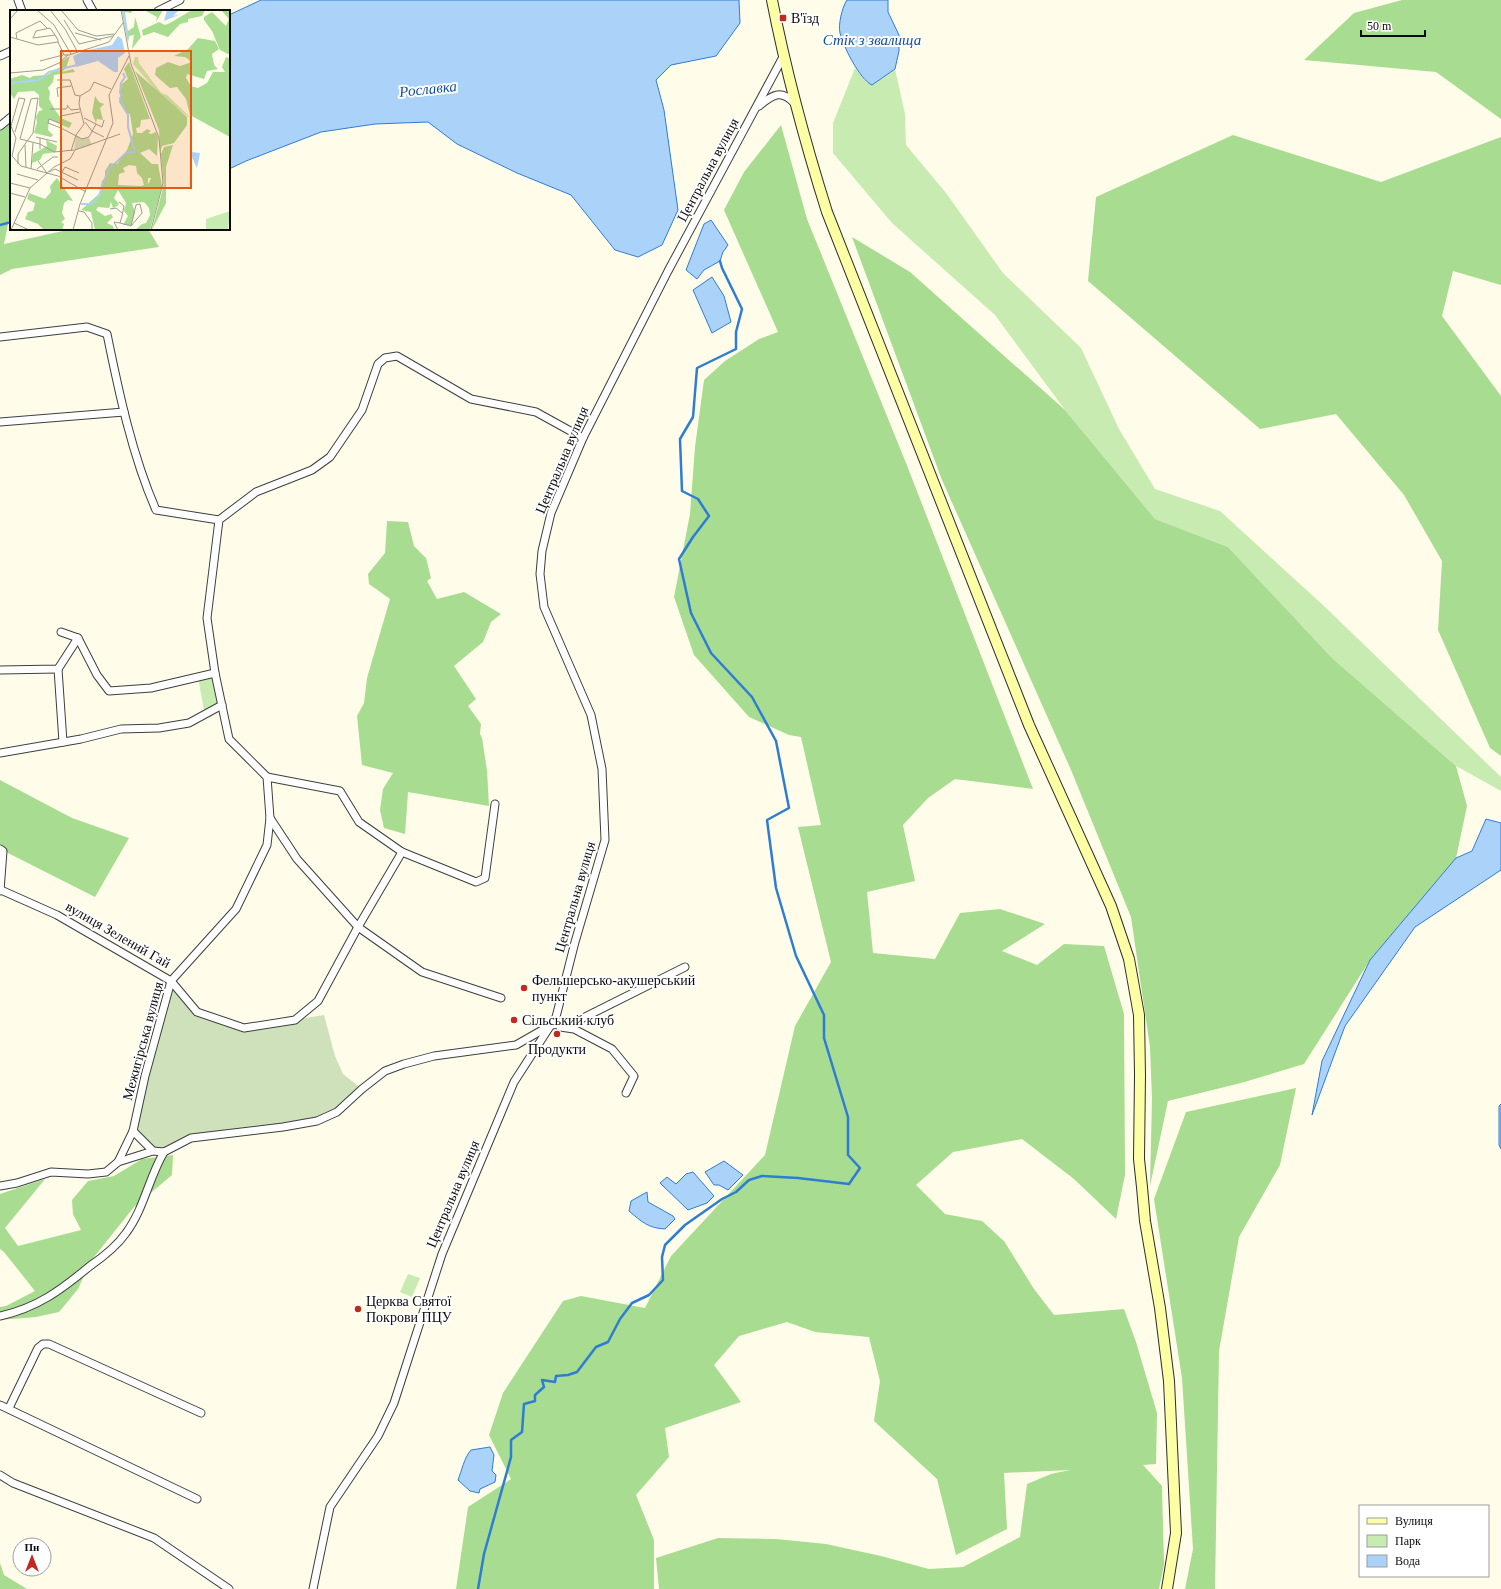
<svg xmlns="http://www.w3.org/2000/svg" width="1501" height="1589" viewBox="0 0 1501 1589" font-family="'Times New Roman',serif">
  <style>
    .green { fill: #c8ebb1 }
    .forest { fill: #a8dc90 }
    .cemetery { fill: #cfe1ba }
    .water { fill: #abd2f9; stroke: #2e7dd4 }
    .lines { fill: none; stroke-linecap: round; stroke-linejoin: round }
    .stream { stroke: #2e7dd4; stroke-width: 2.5 }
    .minor-casing { stroke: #3e3e3e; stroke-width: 9 }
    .secondary-casing { stroke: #2d2d2d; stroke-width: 12 }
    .minor { stroke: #fff; stroke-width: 7 }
    .secondary { stroke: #fdffa4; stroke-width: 10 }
    .poi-dot { fill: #c12a1d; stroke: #fff; stroke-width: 1.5 }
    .labels { text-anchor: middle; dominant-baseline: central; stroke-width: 4; stroke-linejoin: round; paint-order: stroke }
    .poi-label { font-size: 14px; fill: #0b0b0b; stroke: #fff; text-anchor: start }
    .street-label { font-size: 14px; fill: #0b0b0b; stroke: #fff }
    .water-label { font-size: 15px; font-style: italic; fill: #0f4fa2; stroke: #fff }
    .inset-river { fill: none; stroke: #abd2f9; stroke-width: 2 }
    .inset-road { fill: none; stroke: #9d9c90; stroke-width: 1 }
    .view { fill: #e8590c; fill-opacity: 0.15; stroke: #e8590c; stroke-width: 2 }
    .inset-edge { fill: none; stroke: #0b0b0b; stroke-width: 2 }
  </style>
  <rect width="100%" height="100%" fill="#fffde9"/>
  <g class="green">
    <path d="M855 68 867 83 881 79 895 69 905 114 906 145 946 193 1003 273 1081 348 1119 429 1155 489 1220 511 1324 606 1501 777V791L1456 766 1332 658 1228 547 1155 519 1065 410 995 315 892 223 833 153V123Z"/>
    <path d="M215 673 222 705 205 716 198 677Z"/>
    <path d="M408 1274 420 1278 412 1297 400 1292Z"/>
  </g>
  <g class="forest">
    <path d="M1402 0H1501V119L1436 72 1304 60 1354 13Z"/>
    <path d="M11 117V209L4 244 72 229H148L159 247 12 269 0 275V126Z"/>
    <path d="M781 125 807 219 906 463 1033 789 955 779 928 798 903 825 915 881 867 892 873 953 935 959 960 913 1000 909 1045 924 1002 951 1037 965 1064 944 1104 946 1124 1014 1125 1175 1116 1219 1074 1179 1022 1139 953 1152 916 1185 945 1214 982 1221 1004 1241 1034 1289 1054 1315 1124 1309 1136 1342 1157 1413 1156 1464 1143 1465 1162 1486 1164 1565 1159 1589H659L656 1558 718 1538 776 1539 826 1544 881 1556 929 1569 963 1567 1020 1537 1027 1484 1051 1474 1070 1470 1004 1473 1007 1529 956 1555 937 1479 874 1421 880 1381 869 1337 815 1332 787 1322 739 1336 714 1365 741 1402 665 1428 669 1457 636 1495 654 1540V1589H456L468 1507 511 1479 489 1435 503 1393 563 1301 581 1296 645 1308 671 1256 765 1155 795 1026 831 962 798 827 821 825 801 737 789 735 749 717 694 655 674 597 690 514 695 447 704 380 725 361 759 339 778 332 724 210 744 172Z"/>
    <path d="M1233 135 1381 182 1501 137V285L1453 271 1442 316 1501 396V756L1490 748 1438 630 1442 561 1404 495 1336 414 1260 429 1088 281 1096 197Z"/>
    <path d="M852 237 910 272 1065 410 1155 519 1228 547 1332 658 1456 766 1467 806 1456 858 1370 960 1304 1064 1241 1083 1168 1101 1150 1186 1152 1099 1150 1047 1131 917 1071 770 942 480Z"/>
    <path d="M387 521 408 522 414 546 426 558 431 578 427 581 437 599 464 592 501 614 491 622 483 642 454 666 476 699 468 706 481 724 480 734 482 738 487 770 489 806 408 792 405 834 384 828 380 810 383 789 393 773 362 765 357 716 364 703 367 678 390 599 369 584 368 574 385 553Z"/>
    <path d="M0 780 72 818 129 838 95 897 0 849Z"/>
    <path d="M1296 1088 1280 1165 1239 1237 1219 1351 1215 1589H1185L1193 1549 1182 1378 1154 1199 1186 1112Z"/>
    <path d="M173 1155 172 1175 134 1207 90 1262 78 1289 59 1312 36 1317 0 1320V1307L6 1306 35 1291 4 1252 0 1249V1194L45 1179 5 1228 18 1246 81 1230 73 1214 72 1200 88 1181 114 1176 142 1159Z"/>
    <path d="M0 1563 4 1575 27 1589H0Z"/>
  </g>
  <path class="cemetery" d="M171 981 197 1012 244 1028 324 1015 335 1056 343 1074 362 1089 337 1112 317 1121 191 1138 171 1148 153 1151 133 1131Z"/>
  <g class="water">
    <path d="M261 0H739L740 23 716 56 671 65 656 80 664 110 678 210 662 245 638 257 615 250 571 195 517 173 457 144 428 122 375 124 321 132 246 161 229 169V15Z"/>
    <path d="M847 0H888V12L899 35V51L895 69 872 85C860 80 843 46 840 33 838 25 842 7 847 0Z"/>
    <path d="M711 220 728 245 723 252 720 261 704 270 697 279 686 270 704 224Z"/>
    <path d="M712 277 724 296 731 322 712 333 693 290Z"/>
    <path d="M1486 819 1501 823V870L1415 927 1345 1026 1312 1115 1322 1061 1370 960 1456 858 1472 851Z"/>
    <path d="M1501 1104V1149L1499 1145V1106Z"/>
    <path d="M724 1161 743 1175 728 1190 719 1185H714L705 1172Z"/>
    <path d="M693 1172 714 1196 707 1203 688 1210 660 1183 667 1177 676 1184 686 1174Z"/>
    <path d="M647 1192 648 1202 673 1216 675 1219 665 1229C648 1228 642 1222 629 1211L631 1201Z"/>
    <path d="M490 1447 494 1455 492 1471 496 1475 495 1482 480 1489 479 1493 470 1491 458 1480C462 1470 464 1458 471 1450Z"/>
  </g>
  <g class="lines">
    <g class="stream">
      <path d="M0 225 11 222"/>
      <path d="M478 1589 484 1554 511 1457V1440L522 1432 524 1404 535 1401V1395L544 1387 542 1380 555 1382 556 1376 568 1375 577 1372 596 1347 608 1342 620 1319 632 1303 649 1295 663 1280 662 1257 665 1245 685 1225 722 1199 736 1192 749 1180 762 1176 798 1178 849 1184 860 1168 848 1155V1117L824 1038V1015L796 956 776 888 767 820 789 808 776 741 752 697 711 653 691 613 679 559 693 537 709 516 698 499 682 491 680 439 693 417 697 368 736 349V332L742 309 722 268 720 261"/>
    </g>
    <defs>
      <g id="minor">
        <path d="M18 0 22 11"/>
        <path d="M87 0 93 11"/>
        <path d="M158 11 180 0"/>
        <path d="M0 56 11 51"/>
        <path d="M759 106C772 95 781 89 794 103"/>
        <path d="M0 126 11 117"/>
        <path d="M0 337 87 327 107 334C119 393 132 455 156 510L219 520"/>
        <path d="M0 422 124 412"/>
        <path d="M61 632 78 638 97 675 109 691 151 688 215 673"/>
        <path d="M58 669 63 742"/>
        <path d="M0 670 58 669 78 638"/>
        <path d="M0 753 81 739 121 729 159 728 189 723 222 705"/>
        <path d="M267 777 340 791 359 822 402 852 476 882 485 878 495 804"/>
        <path d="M270 818 297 859 358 927 422 972 501 998"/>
        <path d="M0 849 3 851 0 891"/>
        <path d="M1 890 57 915 171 981 197 1012 244 1028 295 1020 318 1001 358 927 402 852"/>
        <path d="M560 1027 574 1029 612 1049 634 1076 626 1093"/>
        <path d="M133 1131 153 1151 164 1152 191 1138 283 1127 317 1121 337 1112 362 1089 385 1071 404 1064 434 1056 516 1045 551 1025 573 1023 685 967"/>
        <path d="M118 1162 133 1131 145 1076 171 981 236 909 267 845 270 818 267 777 229 739 215 673 207 618 219 520 256 492 312 470 330 457 362 410 378 364 385 358 397 356 471 399 536 412 583 438"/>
        <path d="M0 1186 17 1183 51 1172 88 1174 106 1172 118 1162 153 1151"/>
        <path d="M0 1316C37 1308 61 1290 90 1266 103 1257 117 1246 126 1233 144 1209 149 1177 164 1152"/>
        <path d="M0 1405 197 1499"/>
        <path d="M9 1408 38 1348 43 1344H49L201 1413"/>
        <path d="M0 1475 13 1483 154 1538 229 1589"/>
        <path d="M313 1589 330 1507 378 1436 394 1403 442 1254 514 1082 556 1017 575 942 605 840 602 769 591 715 544 607 540 574 542 551 551 513 583 438 668 271 783 57"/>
      </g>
      <path id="secondary" d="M772 0C786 72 805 142 827 212L1029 725 1111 906 1129 959 1139 1015 1140 1075 1139 1159 1142 1187 1145 1221 1160 1308 1169 1381 1176 1533 1167 1589"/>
    </defs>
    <use href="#minor" class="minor-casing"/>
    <use href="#secondary" class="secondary-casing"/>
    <use href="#minor" class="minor"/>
    <use href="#secondary" class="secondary"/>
  </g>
  <g class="poi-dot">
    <rect x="779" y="14" width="8" height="8" rx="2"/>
    <circle cx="524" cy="988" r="4"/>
    <circle cx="514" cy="1020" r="4"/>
    <circle cx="557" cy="1034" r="4"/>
    <circle cx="358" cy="1309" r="4"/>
  </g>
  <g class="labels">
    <g class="poi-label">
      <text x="791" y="18">В'їзд</text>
      <text x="532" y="980">Фельшерсько-акушерський<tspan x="532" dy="16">пункт</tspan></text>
      <text x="522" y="1020">Сільський клуб</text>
      <text x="557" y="1049" text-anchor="middle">Продукти</text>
      <text x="366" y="1301">Церква Святої<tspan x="366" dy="16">Покрови ПЦУ</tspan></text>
    </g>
    <g class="street-label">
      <text transform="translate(708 170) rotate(-62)">Центральна вулиця</text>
      <text transform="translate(562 460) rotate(-67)">Центральна вулиця</text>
      <text transform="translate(575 897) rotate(-74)">Центральна вулиця</text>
      <text transform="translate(118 935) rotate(30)">вулиця Зелений Гай</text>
      <text transform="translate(143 1041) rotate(-75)">Межигірська вулиця</text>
      <text transform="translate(453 1194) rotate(-67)">Центральна вулиця</text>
    </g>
    <g class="water-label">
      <text x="872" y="40">Стік з звалища</text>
      <text transform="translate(428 89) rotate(-6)">Рославка</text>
    </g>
  </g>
  <g transform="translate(10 10)">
    <rect width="220" height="220" fill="#fffde9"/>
    <path d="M125 47H128L129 53 151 83 157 85 184 111 151 86 123 54ZM220 201 218 220H196V209Z" fill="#c8ebb1"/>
    <path d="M112 0H123L121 3 115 2 117 20 118 21 124 17 125 7 131 27 122 39 124 25 119 26 118 33ZM134 0H153L146 12 147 7ZM182 0H195L192 6 178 9V12L170 14 158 27 144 22 133 26 132 20 149 12 155 15 160 13ZM211 0H220V45L210 40 202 21 194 10V7L202 2 216 16 219 9ZM188 28 205 31 209 39 202 44 204 55 208 59 197 61 194 69 177 64 176 68 181 76 188 78 197 73 203 62H215L212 57 216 47 220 49V127L180 105 176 89 167 77 160 78 145 65 146 58 158 52 170 56 182 52 175 47 164 46 178 39ZM60 46 56 58 52 62 63 59 65 62 44 65 43 72 38 78 40 82 39 89 45 100 51 108 62 113 59 118 39 109 38 120 43 125 41 127 24 123 27 112 26 107 29 101 33 100 29 96V85L24 81 8 82 4 89 0 83V69L12 65 20 68 23 66 37 65 50 57 49 53ZM119 52 140 109 131 110 130 117 126 118 127 123H132L137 119 141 121 138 123 141 124 146 122 148 128 147 146 139 139 130 143 142 154H148L152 176 140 220H125L132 214 136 213 140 205 139 198 134 192 122 193 125 202 121 215H113L118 206 114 201 116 193 108 180 104 188 109 194 107 196 103 198 101 192 99 198 88 197 86 200 95 206 101 204 103 207 97 213 103 216 104 220H85L81 202 71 200 90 183 92 171 95 168V161L100 153 107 154 117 140 123 124 120 104 116 103 109 92 112 74 118 69 114 59ZM119 155 126 156 127 163 132 168 134 175 138 173V168H141L139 173 131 176 108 175 109 164 115 162 113 158ZM125 61 177 107V115L164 133 152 136 150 143 149 120ZM85 86 89 92 94 94 90 98 93 110 87 109 86 113 82 103ZM36 130 47 136 46 142 33 144 30 150 22 153 23 144 37 136ZM163 135 156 157V193L142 220 154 174 151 144 154 137ZM47 168 63 191 58 190 54 193 52 203 55 209 51 212 54 214 52 220H34L28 214 15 209 18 202 23 201 25 193 17 189 19 183 35 189 41 182 40 176Z" fill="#a8dc90" fill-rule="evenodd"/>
    <path d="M66 125 72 129 79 128 82 135 64 140Z" fill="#cfe1ba"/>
    <path d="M157 0H169L163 6 171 4 154 11ZM108 26 112 29 115 43 108 48V62H104L88 51 66 57 63 46 74 41 102 35ZM182 142 190 143 187 158 180 143Z" fill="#abd2f9"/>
    <path class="inset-river" d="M113 0 118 27M0 73 29 70 39 62 67 55M88 188 98 160 116 143 125 142 118 117V105L110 89 112 85 110 83 111 73 115 67 113 63M71 194H80L87 189"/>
    <path class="inset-road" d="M27 0 44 15 61 44M40 0 55 19 67 41M51 0 68 20 86 26 104 24M111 0 121 54 149 128 153 173 141 220M0 9 8 0M54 10 69 34 103 26M65 23 91 30M45 25 23 28 26 21 40 18 45 25 48 30V32M0 27 28 35 48 32 54 45H59L99 32 113 13M7 29 6 23 30 11 38 19M30 51 53 45M0 63 33 60 49 53 58 45M47 70H60L65 85 70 86M70 86 80 80 84 72 101 79M48 87 47 78 61 76M57 95 61 100 70 99M40 99H56L58 96M51 106 70 102M74 108 92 117 94 110M75 112 82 121 94 127M0 114 6 128M1 116 9 88 15 89 5 122M51 118 38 113 39 109 52 114 51 118 72 129 79 127 86 114M26 127 30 128V139M6 128 2 146 11 156 48 166 76 182M30 128 47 132M10 129 30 134 44 142 64 140M15 135 16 157M65 140 110 124M61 141 66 125 74 114 69 94 70 86M28 151 37 163M8 154V144L23 123 28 88 21 89 10 129M21 159 23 133M27 159 43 147H48M39 162 45 159 68 170M52 162 55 157 69 163M7 164 28 170M0 173 20 178M0 183 15 187M100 199 106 198 112 203M69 201 74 202 82 213V220M4 213 19 220M110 213 121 216 132 203 130 194 126 195 121 216M1 220 20 178 44 157 60 149 65 140M63 220 70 194 103 113 99 85 119 46M108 220 104 212 110 213 112 206 114 196 109 192"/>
    <path class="view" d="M51 41H181V178H51Z"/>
    <rect width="220" height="220" class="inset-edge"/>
  </g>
  <rect x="1359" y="1505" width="130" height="72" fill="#ffffff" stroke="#9d9d9d"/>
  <rect x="1367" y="1518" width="20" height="6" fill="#fdffa4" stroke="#9d9d9d"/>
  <text x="1395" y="1525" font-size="12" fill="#0b0b0b">Вулиця</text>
  <rect x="1367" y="1535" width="20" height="12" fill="#c8ebb1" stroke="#9d9d9d"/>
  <text x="1395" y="1545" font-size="12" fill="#0b0b0b">Парк</text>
  <rect x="1367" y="1555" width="20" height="12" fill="#abd2f9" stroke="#9d9d9d"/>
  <text x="1395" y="1565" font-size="12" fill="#0b0b0b">Вода</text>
  <g transform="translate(32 1557)"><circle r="19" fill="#ffffff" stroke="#9d9d9d"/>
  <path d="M0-3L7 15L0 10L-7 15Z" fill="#c12a1d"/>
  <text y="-6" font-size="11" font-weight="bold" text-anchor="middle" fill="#0b0b0b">Пн</text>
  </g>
  <path d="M1361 30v6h64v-6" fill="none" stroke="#0b0b0b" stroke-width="2"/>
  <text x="1367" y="30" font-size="12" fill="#0b0b0b" stroke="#ffffff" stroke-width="3" paint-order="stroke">50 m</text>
</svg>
